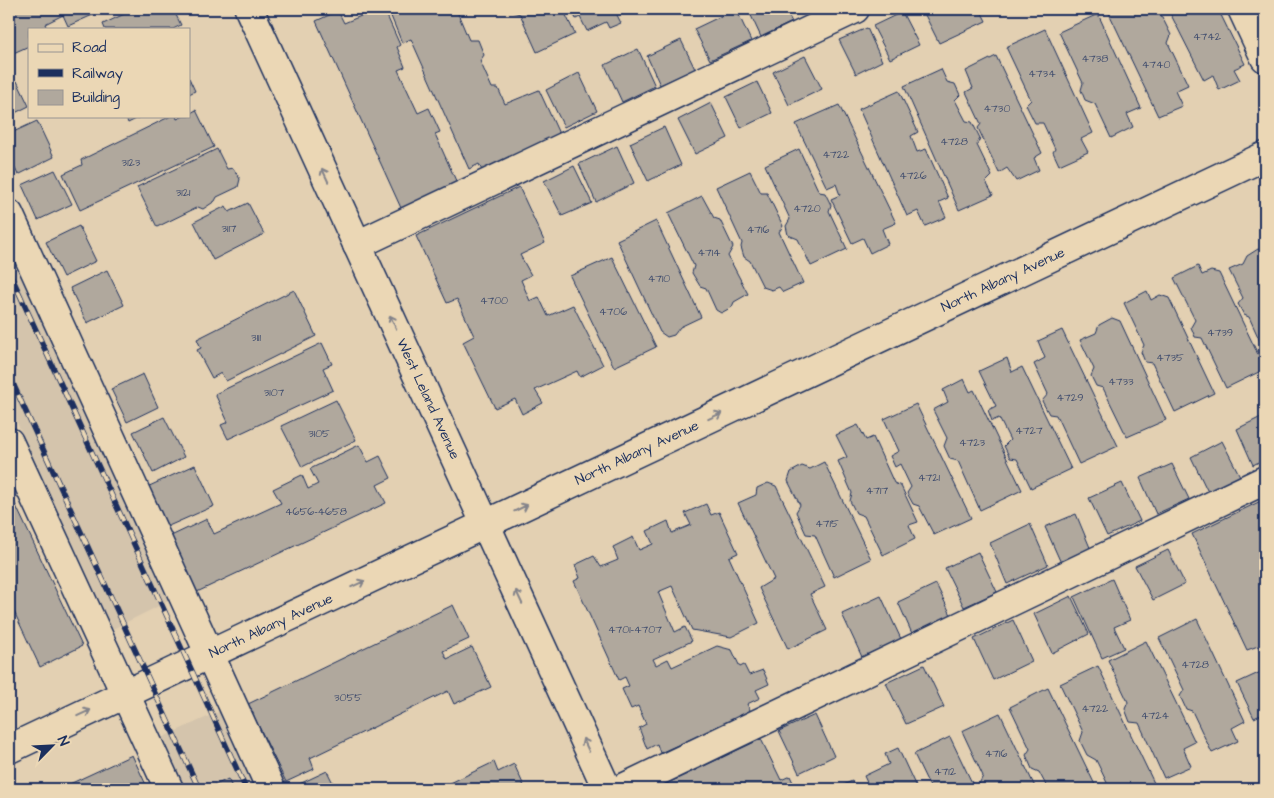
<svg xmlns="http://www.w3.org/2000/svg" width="1274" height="798" viewBox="0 0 1274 798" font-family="'Architects Daughter',sans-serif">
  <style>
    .built { fill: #d4c4ac }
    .building { fill: #b0a89d; stroke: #1b2f5e }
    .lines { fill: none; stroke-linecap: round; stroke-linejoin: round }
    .minor-casing { stroke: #1b2f5e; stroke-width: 31 }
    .minor { stroke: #ebd7b5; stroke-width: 28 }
    .rail-casing { stroke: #1b2f5e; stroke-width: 5.5 }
    .rail { stroke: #ebd7b5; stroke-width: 4; stroke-dasharray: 11; stroke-linecap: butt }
    .oneway { stroke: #83838a }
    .labels { text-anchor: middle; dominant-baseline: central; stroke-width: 4.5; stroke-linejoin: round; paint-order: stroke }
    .number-label { font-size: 11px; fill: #404d6e }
    .street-label { font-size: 14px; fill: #1b2f5e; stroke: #ebd7b5 }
  </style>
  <rect width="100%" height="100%" fill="#e3d0b2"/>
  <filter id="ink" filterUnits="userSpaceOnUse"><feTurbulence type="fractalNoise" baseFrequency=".02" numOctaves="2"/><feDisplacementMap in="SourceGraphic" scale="10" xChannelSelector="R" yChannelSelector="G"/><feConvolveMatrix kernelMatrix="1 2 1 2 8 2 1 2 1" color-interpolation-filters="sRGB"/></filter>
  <g filter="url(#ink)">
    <g class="built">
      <path d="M9 235 175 598 111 630 9 405Z"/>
      <path d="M225 709 262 789H184L161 738Z"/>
    </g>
    <g class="building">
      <path d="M9 9H106L68 26 63 15 45 24 47 29H29V46L9 55Z"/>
      <path d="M135 9H173L181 25 173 29H105L103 24Z"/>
      <path d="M357 9H384L400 45 397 47 405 67 398 70 418 113 429 108 440 132 435 134 457 183 401 208 316 21 338 11 344 23 361 16Z"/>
      <path d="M388 9H456L469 40H478L484 55 480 61 492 88H498L505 104 539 90 561 138 483 173 479 164 469 169 411 39 402 43Z"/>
      <path d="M511 9H563L575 34 537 52 520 14 513 12Z"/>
      <path d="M571 9H614L621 23 609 28 606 22 587 31 580 17 576 19Z"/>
      <path d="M736 9 751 41 710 60 694 29Z"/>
      <path d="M748 9H785L792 22 761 37Z"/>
      <path d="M922 9H980L986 21 939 43Z"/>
      <path d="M1107 9H1158L1171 35 1168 43 1188 85 1175 91 1182 106 1158 116Z"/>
      <path d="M1168 9H1218L1245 64 1234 69 1240 80 1219 90 1213 75 1204 80Z"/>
      <path d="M1257 9H1265V27Z"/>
      <path d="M902 12 919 45 890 59 873 26Z"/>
      <path d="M1098 14 1141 108 1127 114 1133 127 1111 138 1095 104 1085 100 1081 90 1083 83 1059 32Z"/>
      <path d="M867 28 882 61 856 74 839 40Z"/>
      <path d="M1045 29 1093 133 1081 139 1088 152 1059 165 1053 152 1055 149 1043 123H1035L1026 105 1031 100 1006 47Z"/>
      <path d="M681 40 695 69 660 85 647 56Z"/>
      <path d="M638 49 655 86 622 102 605 65Z"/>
      <path d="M805 56 822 89 789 105 773 72Z"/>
      <path d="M996 56 1042 153 1034 158 1039 170 1016 181 1007 168 999 173 978 128 981 124 966 92 973 88 966 71Z"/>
      <path d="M941 69 947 82 955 84 960 95 955 100 966 121 972 122 980 138 977 145 992 176 986 182 993 195 959 210 904 86Z"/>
      <path d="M579 73 597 111 564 127 546 90Z"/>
      <path d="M189 78 195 91 189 94Z"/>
      <path d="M17 81 29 106 9 116V85Z"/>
      <path d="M757 82 772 113 741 128 726 97Z"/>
      <path d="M899 91 918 132 911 136 917 152 926 149 948 198 939 202 946 217 925 226 918 211 907 216 859 109Z"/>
      <path d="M711 103 728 138 695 154 678 120Z"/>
      <path d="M839 105 896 223 882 229 888 244 870 253 863 238 852 243 831 199 840 195 836 184 827 188 796 124Z"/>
      <path d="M196 110 214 147 80 210 63 174 82 165 81 160 171 116H176L177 119 184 116H189V114Z"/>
      <path d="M125 116H142L128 123Z"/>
      <path d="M37 121 54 157 18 175 9 155V134Z"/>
      <path d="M664 127 681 165 648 181 630 143Z"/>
      <path d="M617 146 634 183 596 202 579 164Z"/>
      <path d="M217 149 227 169 233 168 240 179 238 187 217 197 215 201 203 209 198 207 157 227 137 187Z"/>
      <path d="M799 149 819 192 825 193 831 205 829 211 847 249 811 266 798 239 788 235 786 226 790 219 765 165Z"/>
      <path d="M574 166 592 203 562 216 544 181Z"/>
      <path d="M55 170 72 204 38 220 22 185Z"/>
      <path d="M750 171 761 193H767L783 226 779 232 803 283 783 292 779 287 772 290 763 287 750 261 744 257 741 247 742 243 716 187Z"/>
      <path d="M519 187 545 243 520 255 531 275 521 280 530 301 539 297 548 316 573 305 603 365 580 377 577 371 535 390 543 403 522 414 515 399 495 408 463 342 474 336 457 299 447 303 416 236Z"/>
      <path d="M702 196 714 218 720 220 733 247 728 256 748 294 734 302 732 307 721 313 716 310 706 288 700 286 692 273 694 266 668 213Z"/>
      <path d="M248 203 264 234 213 260 194 222 226 206 229 212Z"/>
      <path d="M656 221 701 317 680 327 674 335 667 337 660 332 617 240Z"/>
      <path d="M79 226 96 261 63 277 46 242Z"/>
      <path d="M1258 249 1265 251V352L1249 317 1244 315 1238 304 1243 298 1229 270 1243 264 1247 256Z"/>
      <path d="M612 257 656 347 614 367 570 276Z"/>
      <path d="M1198 266 1202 275 1211 271 1219 273 1265 369 1226 388 1202 338 1195 337 1191 327 1195 320 1174 278Z"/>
      <path d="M107 270 124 305 87 323 70 288Z"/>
      <path d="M294 290 316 336 226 381 221 373 212 378 197 350 201 348 197 339Z"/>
      <path d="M1147 291 1151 300 1160 295 1169 298 1214 393 1175 412 1152 363 1145 362 1141 352 1144 345 1124 303Z"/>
      <path d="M1112 318 1120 321 1166 420 1127 437 1103 388 1096 386 1091 376 1094 369 1080 340 1096 333 1099 325Z"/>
      <path d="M1062 330 1118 446 1079 464 1056 415 1049 414 1042 401 1048 394 1034 364 1045 358 1038 341Z"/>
      <path d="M322 343 332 364 323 368 333 390 228 439 221 425 228 422 215 394Z"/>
      <path d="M1007 358 1012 372 1022 367 1071 469 1031 488 1017 459 1010 458 1004 446 1010 440 999 418 992 421 988 410 996 406 979 371Z"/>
      <path d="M143 374 158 407 127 422 111 389Z"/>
      <path d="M964 379 970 392 974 390 1022 490 980 510 958 461 950 459 944 446 947 438 933 410 948 402 943 390Z"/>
      <path d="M336 400 356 440 302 467 281 426Z"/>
      <path d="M916 404 971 518 934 535 919 506 913 504 907 493 911 487 900 464 895 467 890 456 899 451 884 419Z"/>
      <path d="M1265 415V459L1253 465 1237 429Z"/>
      <path d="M164 417 184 457 153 473 133 432Z"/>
      <path d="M858 425 866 440 873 437 894 483 901 486 918 522 909 525 915 539 883 555 864 516 856 513 850 501 852 493 838 461 847 457 836 435Z"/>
      <path d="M1222 441 1240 476 1208 492 1191 457Z"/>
      <path d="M359 445 368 462 380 456 391 478 377 485 386 503 197 592 171 536 207 519 214 534 281 503 273 489 302 475 308 489 318 484 310 469Z"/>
      <path d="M824 462 871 559 834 577 815 535 806 534 796 512 800 505 788 481 791 472 802 466 810 469Z"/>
      <path d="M1172 464 1189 499 1156 514 1140 478Z"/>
      <path d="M195 465 214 506 164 528 145 488Z"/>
      <path d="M768 483 776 486 825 587 810 594 827 630 788 649 759 588 774 579 738 503 756 495 757 488Z"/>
      <path d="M1122 483 1140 521 1107 536 1089 498Z"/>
      <path d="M9 491 82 646 40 667 9 601Z"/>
      <path d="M1265 499V661L1258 646 1247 650 1192 534Z"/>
      <path d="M706 504 711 515 719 512 738 553 729 557 759 623 731 637 692 630 672 586 658 592 675 632 685 627 692 641 653 659 656 665 668 659 672 667 717 646 732 650 740 667 744 665 749 675 763 670 769 684 756 690 760 698 747 704 751 712 660 753 657 744 647 749 639 728 646 724 638 706 631 709 622 689 629 686 625 677 619 680 574 581 580 578 575 565 594 556 601 567 618 560 613 547 633 537 639 550 653 544 647 531 668 521 672 533 691 525 685 513Z"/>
      <path d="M1076 514 1091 550 1061 563 1045 527Z"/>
      <path d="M1030 524 1048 565 1007 584 990 543Z"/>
      <path d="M1168 550 1185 584 1153 600 1135 566Z"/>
      <path d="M978 552 997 592 964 607 945 568Z"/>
      <path d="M1112 579 1130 620 1114 627 1124 648 1102 658 1074 597Z"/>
      <path d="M936 584 953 619 914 638 898 602Z"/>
      <path d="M881 596 901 639 862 657 842 614Z"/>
      <path d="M1071 596 1089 634 1052 653 1034 614Z"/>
      <path d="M453 605 469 639 443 651 447 659 472 647 491 687 454 704 448 691 310 758 314 769 286 782 248 704Z"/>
      <path d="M1197 619 1245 721 1232 728 1238 741 1212 753 1192 711 1186 709 1180 696 1184 690 1159 638Z"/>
      <path d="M1013 620 1032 661 993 680 974 639Z"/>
      <path d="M1146 641 1195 742 1183 748 1191 766 1164 778 1139 723 1130 722 1125 709 1128 702 1108 660Z"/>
      <path d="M924 665 944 707 906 724 886 683Z"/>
      <path d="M1098 666 1154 783 1142 789H1110L1096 760 1087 755 1080 741 1083 732 1060 684Z"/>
      <path d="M1265 670V713L1254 718 1237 683Z"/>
      <path d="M1048 688 1097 789H1048L1039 772 1032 769 1026 755 1030 749 1010 707Z"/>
      <path d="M1000 713 1036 789H982L979 784 983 776 962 731Z"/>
      <path d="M815 715 834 756 799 773 779 731Z"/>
      <path d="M950 737 975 789H931L914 754Z"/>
      <path d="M761 739 781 780 790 776 796 789H666L664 785Z"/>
      <path d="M898 748 917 789H870L864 776 889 764 885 754Z"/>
      <path d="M132 755 148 789H59Z"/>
      <path d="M494 762 498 772 514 764 524 786 518 789H440V788Z"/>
      <path d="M327 771 336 789H295L293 787Z"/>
      <path d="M228 779 233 789H212L211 787Z"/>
      <path d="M852 781 856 789H835Z"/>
    </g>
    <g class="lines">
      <defs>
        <g id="minor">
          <path d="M249 9 607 789"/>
          <path d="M1242 9 1265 58"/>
          <path d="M9 214 271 789"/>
          <path d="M357 245 855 9"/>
          <path d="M9 442 169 789"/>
          <path d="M9 749 1265 156"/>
          <path d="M621 789 1265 480"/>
        </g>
      </defs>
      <use href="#minor" class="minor-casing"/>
      <use href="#minor" class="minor"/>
      <defs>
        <g id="rail">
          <path d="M9 271 246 789"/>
          <path d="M9 375 199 789"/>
        </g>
      </defs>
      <use href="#rail" class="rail-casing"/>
      <use href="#rail" class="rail"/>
    </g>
    <defs><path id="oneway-shaft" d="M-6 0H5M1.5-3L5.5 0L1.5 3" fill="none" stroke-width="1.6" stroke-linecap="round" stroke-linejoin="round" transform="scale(1.25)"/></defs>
    <g class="oneway">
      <use href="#oneway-shaft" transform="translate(325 175) rotate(-115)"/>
      <use href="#oneway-shaft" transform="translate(393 322) rotate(-115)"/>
      <use href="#oneway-shaft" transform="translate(715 416) rotate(-25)"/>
      <use href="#oneway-shaft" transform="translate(521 508) rotate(-26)"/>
      <use href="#oneway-shaft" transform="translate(358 584) rotate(-25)"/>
      <use href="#oneway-shaft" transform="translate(519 597) rotate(-115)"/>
      <use href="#oneway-shaft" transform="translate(84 713) rotate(-25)"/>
      <use href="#oneway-shaft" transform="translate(586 745) rotate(-115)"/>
    </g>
  </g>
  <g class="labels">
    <g class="number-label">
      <text x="1207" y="36">4742</text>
      <text x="1095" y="58">4738</text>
      <text x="1156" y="64">4740</text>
      <text x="1042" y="73">4734</text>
      <text x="997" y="108">4730</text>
      <text x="954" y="141">4728</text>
      <text x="836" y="154">4722</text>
      <text x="131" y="162">3123</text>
      <text x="913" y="175">4726</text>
      <text x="183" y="192">3121</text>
      <text x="807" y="208">4720</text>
      <text x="229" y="228">3117</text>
      <text x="758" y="229">4716</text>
      <text x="709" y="252">4714</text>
      <text x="659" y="278">4710</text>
      <text x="494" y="300">4700</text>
      <text x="613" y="311">4706</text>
      <text x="1220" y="332">4739</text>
      <text x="256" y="337">3111</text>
      <text x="1170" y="357">4735</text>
      <text x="1121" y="381">4733</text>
      <text x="274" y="392">3107</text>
      <text x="1070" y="397">4729</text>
      <text x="1029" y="430">4727</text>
      <text x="319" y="433">3105</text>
      <text x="972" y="442">4723</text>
      <text x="929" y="477">4721</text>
      <text x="877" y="490">4717</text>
      <text x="316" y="511">4656-4658</text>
      <text x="827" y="523">4715</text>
      <text x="635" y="629">4701-4707</text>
      <text x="1195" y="664">4728</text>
      <text x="348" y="697">3055</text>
      <text x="1095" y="708">4722</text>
      <text x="1155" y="715">4724</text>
      <text x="996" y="753">4716</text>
      <text x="945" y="771">4712</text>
    </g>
    <g class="street-label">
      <text transform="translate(1003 280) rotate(-25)">North Albany Avenue</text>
      <text transform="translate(428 399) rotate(65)">West Leland Avenue</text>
      <text transform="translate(637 453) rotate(-25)">North Albany Avenue</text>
      <text transform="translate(271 626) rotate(-25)">North Albany Avenue</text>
    </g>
  </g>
  <rect width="1274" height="798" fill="none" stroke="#ebd7b5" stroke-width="30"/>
  <rect x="15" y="15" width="1244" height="768" fill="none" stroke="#1b2f5e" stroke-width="2" filter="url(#ink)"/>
  <rect x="28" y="28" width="162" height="90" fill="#ebd7b5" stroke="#989492"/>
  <rect x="38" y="44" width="25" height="8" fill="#ebd7b5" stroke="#989492"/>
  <text x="72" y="52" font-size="15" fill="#1b2f5e">Road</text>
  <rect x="38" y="69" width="25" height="8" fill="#1b2f5e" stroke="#989492"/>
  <text x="72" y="78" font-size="15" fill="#1b2f5e">Railway</text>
  <rect x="38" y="90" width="25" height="15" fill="#b0a89d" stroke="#989492"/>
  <text x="72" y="102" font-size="15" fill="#1b2f5e">Building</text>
  <g transform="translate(52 746) rotate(66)" stroke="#ebd7b5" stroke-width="4" paint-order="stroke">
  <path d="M0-4L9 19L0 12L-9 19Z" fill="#1b2f5e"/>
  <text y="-8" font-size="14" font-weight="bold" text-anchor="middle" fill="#1b2f5e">N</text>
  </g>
</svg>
